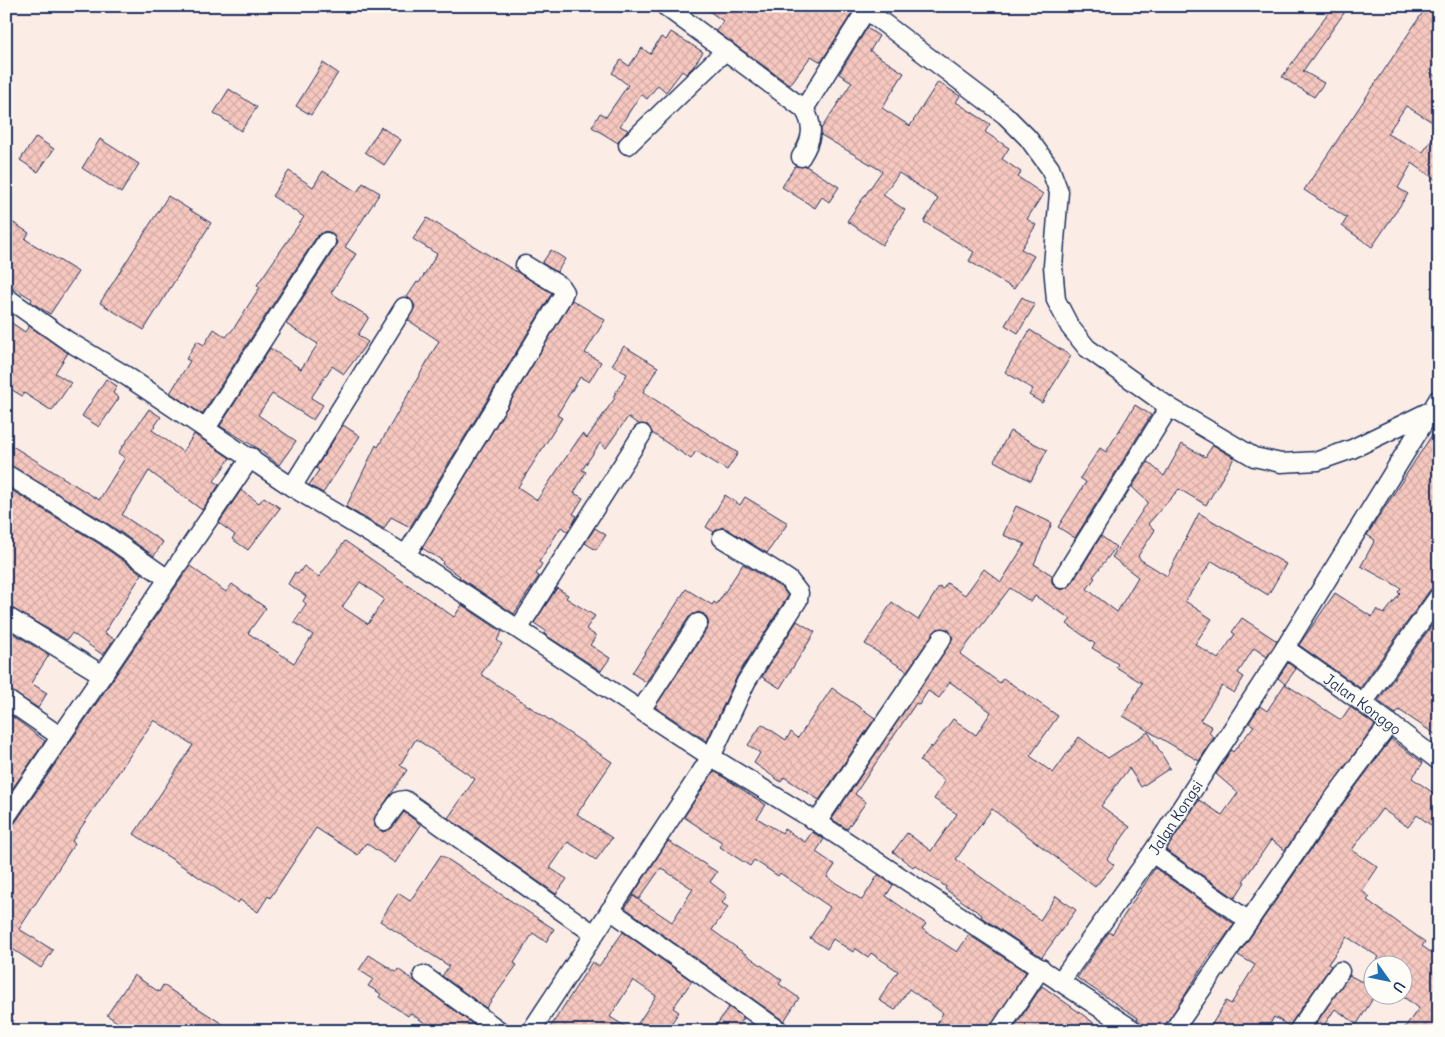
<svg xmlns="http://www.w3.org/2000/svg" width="1445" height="1037" viewBox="0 0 1445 1037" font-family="Delius,sans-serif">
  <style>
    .building { fill: url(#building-cross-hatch); stroke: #1b2f5e; fill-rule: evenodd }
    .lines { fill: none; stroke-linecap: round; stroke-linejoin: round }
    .minor-casing { stroke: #1b2f5e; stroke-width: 21 }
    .minor { stroke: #fdfcf7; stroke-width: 18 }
    .labels { text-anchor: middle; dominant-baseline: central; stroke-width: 4; stroke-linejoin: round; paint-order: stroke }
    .street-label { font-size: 15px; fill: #1b2f5e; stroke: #fdfcf7 }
  </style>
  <defs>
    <pattern id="building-cross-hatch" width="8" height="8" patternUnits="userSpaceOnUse" patternTransform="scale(1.25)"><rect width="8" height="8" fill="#f7c8bf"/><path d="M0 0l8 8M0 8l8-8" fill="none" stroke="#d3aca7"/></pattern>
  </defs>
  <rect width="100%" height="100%" fill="#fbece6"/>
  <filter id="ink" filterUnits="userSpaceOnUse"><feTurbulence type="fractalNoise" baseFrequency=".02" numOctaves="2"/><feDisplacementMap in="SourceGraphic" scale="10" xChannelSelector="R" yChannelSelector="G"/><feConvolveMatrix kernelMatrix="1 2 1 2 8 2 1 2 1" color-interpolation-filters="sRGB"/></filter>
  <g filter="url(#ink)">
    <g class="building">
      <path d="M702 6H842L852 13 821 62 811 56 790 85 716 31 723 21Z"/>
      <path d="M1333 6H1349L1303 71 1324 83 1314 97 1282 77Z"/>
      <path d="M1427 6H1439V56L1429 72 1439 78V126L1406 106 1387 134 1423 152 1439 130V182L1412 163 1398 188 1408 194 1372 247 1342 226 1347 218 1304 190Z"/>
      <path d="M867 28 879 36 870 51 904 73 882 108 910 126 938 82 960 96 956 102 990 124 985 132 1009 148 1002 159 1021 172 1018 177 1043 194 1027 219 1036 225 1021 249 1034 256 1014 289 969 261 974 252 924 222 938 199 899 173 883 195 905 210 882 245 847 221 882 171 821 135V129L852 82 839 74Z"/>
      <path d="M671 32 703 52 693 67 686 74 682 71 666 92 658 85 647 99 641 94 620 126 628 130 618 143 592 127 600 113 606 117 628 85 612 73 621 60 629 66 642 48 650 54 661 37 666 40Z"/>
      <path d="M323 63 338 73 311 115 296 106Z"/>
      <path d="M229 89 257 107 241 131 214 113Z"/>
      <path d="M381 127 401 140 384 165 365 152Z"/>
      <path d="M36 137 54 149 38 172 20 160Z"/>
      <path d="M100 139 139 164 121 193 82 168Z"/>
      <path d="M795 166H806L839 187 829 202 822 197 815 208 782 187Z"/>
      <path d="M289 171 313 187 323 171 357 192 363 183 380 193 345 247 356 254 331 293 369 317 358 335 368 342 344 374 332 366 311 398 323 405 313 420 272 394 258 415 296 441 279 465 257 448 220 426 270 348 301 369 318 344 286 324 335 248 337 242 332 233 326 231 317 236 202 414 170 393 190 361 186 359 197 341 204 345 214 329 226 337 234 328 260 287 257 285 304 217 272 196Z"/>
      <path d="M168 196 211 223 144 330 100 303Z"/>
      <path d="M6 218 29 233 25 239 78 272 50 314 31 302 32 299 6 283Z"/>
      <path d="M427 218 552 293 410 527 391 517 384 529 346 507 376 445 378 447 439 341 408 320 415 307 413 302 407 297 417 282 419 283 437 254 413 239Z"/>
      <path d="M551 250 565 259 557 272 542 263Z"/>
      <path d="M1022 297 1035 305 1018 333 1005 325Z"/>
      <path d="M572 300 605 320 585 353 601 362 589 382 580 377 557 415 562 418 518 487 537 500 582 434 587 438 615 398 613 397 627 374 612 365 624 346 658 367 643 392 738 453 727 470 696 451 691 459 652 433 648 425 638 424 628 417 606 448 600 443 582 470 586 472 574 493 583 498 573 514 577 516 568 532 561 527 546 551 539 562 542 564 536 574 539 576 514 614 459 577 460 576 442 564 443 561 422 548Z"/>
      <path d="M6 319 25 332 29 326 68 353 55 373 71 383 52 411 24 393 22 396 6 386Z"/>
      <path d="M1030 330 1071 356 1042 403 1029 395 1033 389 1005 372Z"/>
      <path d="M106 379 117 386 113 393 119 398 99 427 82 416Z"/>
      <path d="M1135 405 1151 415 1075 538 1058 527 1086 482 1080 478 1100 448 1106 452Z"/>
      <path d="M149 409 161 417 152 430 183 452 194 434 230 458 214 481 219 485 202 510 149 471 122 515 163 542 154 556 110 525 6 463V442L99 500 125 458 118 453Z"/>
      <path d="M1439 424V586L1430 590 1360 688 1299 645 1335 593 1372 617 1377 609 1384 614 1400 594 1398 592 1401 588 1361 566 1375 540 1367 535Z"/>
      <path d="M343 425 360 436 323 493 309 485 319 470 316 468Z"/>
      <path d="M1010 431 1047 450 1031 481 994 461Z"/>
      <path d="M1182 444 1205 457 1213 445 1234 458 1206 505 1179 489 1148 524 1155 530 1138 556 1141 560 1167 576 1199 513 1286 564 1268 595 1212 561 1185 601 1212 619 1195 644 1218 659 1235 634 1232 632 1242 618 1277 641 1267 657 1254 648 1238 673 1244 677 1234 693 1222 686 1200 720 1212 727 1209 733 1214 737 1199 761 1123 716 1142 683 1116 667 1118 664 1092 648 1095 644 1067 624 1071 619 1035 596 1031 602 1010 588 960 654 1000 683 1003 678 1058 716 1030 756 1053 773 1079 737 1108 758 1148 732 1170 768 1141 787 1129 768 1101 806 1130 827 1107 859 1114 865 1095 887 992 809 956 859 1040 920 1056 896 1076 910 1042 957 981 917 982 915 945 889 946 887 915 865 913 867 893 852 907 833 931 851 957 814 934 799 945 781 920 761 931 746 932 748 953 719 976 735 991 712 950 682 939 698 928 691 919 705 916 703 855 794 866 802 847 829 832 819 953 638 948 629H937L907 671 865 644 892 602 918 620 939 587 943 589 947 583 965 595 984 569 1001 582 1025 544 1003 535 1016 506 1052 523 1034 564 1052 575V584L1057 588 1062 590 1071 585 1101 536 1116 547 1093 577 1095 578 1087 589 1117 612 1138 577 1112 557 1148 502 1132 487 1148 462 1164 476Z"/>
      <path d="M6 487 98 543 142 574 104 633 114 639 103 655 72 633 67 640 6 605Z"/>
      <path d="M241 490 259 503 264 497 280 508 248 550 232 539 235 535 219 523Z"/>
      <path d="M725 495 740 505 745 497 788 523 767 553 727 529 722 527 714 532 706 527Z"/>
      <path d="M595 528 606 535 596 550 585 543Z"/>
      <path d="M345 541 454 617 462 605 502 632 497 640 502 644 481 674 612 762 577 814 612 838 596 860 568 842 550 868 567 879 556 894 448 818 475 779 416 739 400 765 407 770 374 819V826L383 832 392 828 404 812 421 825 395 863 366 843 358 855 316 828 270 898 268 896 258 912 240 900 238 903 134 834 193 745 154 720 72 841 75 843 19 929 53 950 41 968 8 946 6 949V827L15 823 190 566 226 592 232 584 266 608 248 633 294 663 313 635 294 622 306 604 303 601 306 596 288 584 295 572 298 574 304 566 319 577ZM360 582 384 599 368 624 342 607Z"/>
      <path d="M743 564 782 588 788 596 737 676 707 741 655 707 707 629 709 623 704 614 698 612 689 617 646 682 632 673 686 589 712 605 714 602 717 604Z"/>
      <path d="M557 588 568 595 566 598 595 616 586 629 596 636 590 645 610 658 601 671 544 634 546 631 534 623Z"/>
      <path d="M1439 615V737L1399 710 1396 714 1378 701Z"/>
      <path d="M797 621 815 632 780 688 762 677Z"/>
      <path d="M6 629 49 655 31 683 47 693 38 708 6 688Z"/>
      <path d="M1288 663 1296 669 1285 684 1278 678Z"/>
      <path d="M1285 684 1341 720 1350 707 1375 725 1285 850 1271 840 1243 881 1245 882 1235 898 1166 850 1199 800 1222 815 1238 793 1216 774 1231 750 1233 752 1254 726 1249 723 1260 706 1267 711Z"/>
      <path d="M832 688 875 718 819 800 784 777 781 782 754 763 760 753 748 745 762 724 786 740 791 732 798 738Z"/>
      <path d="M6 712 45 741 6 798Z"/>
      <path d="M1391 739 1423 763 1412 778 1439 797V831L1417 815 1408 827 1382 809 1352 850 1378 867 1362 891 1370 897 1367 900 1425 942 1422 946 1439 958V1031H1402L1419 1008 1402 996V964H1374L1379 957 1347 937 1328 964 1331 966 1289 1026 1274 1017 1266 1031H1208L1226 1001 1231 1004 1255 965 1238 955 1337 812Z"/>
      <path d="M714 771 766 805 757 818 782 833 784 829 805 842 812 832 824 839 816 852 835 865 827 877 862 900 878 875 893 885 886 896 926 924 922 929 957 952 969 935 1026 972 988 1031H932L943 1013 909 989 895 1010 879 1000 898 971 871 953 868 957 855 948 853 952 833 939 827 949 810 938 830 907 780 873 778 876 754 860 750 866 720 847 723 843 684 817Z"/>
      <path d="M668 841 717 872 710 882 727 895 722 903 728 907 712 930 782 980 779 984 799 998 784 1021 625 908 633 896 672 922 693 889 661 868 639 899 633 895Z"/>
      <path d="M441 855 554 929 546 942 533 933 514 963 517 965 486 1008 442 976 449 966 380 921 398 893 410 901Z"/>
      <path d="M1155 868 1234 924 1220 944 1216 946 1162 1031H1145L1144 1026 1137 1020 1138 1018 1077 978 1109 932 1112 934Z"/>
      <path d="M623 932 692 981 673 1008 679 1012 666 1031H548L592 962 599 966ZM633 980 656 996 633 1031 610 1017Z"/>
      <path d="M369 955 396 972 398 969 474 1025 470 1031H437L410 1013 408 1016 379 997 381 994 368 986 373 979 359 970Z"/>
      <path d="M1372 967V1000L1357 1024 1335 1009 1320 1031H1311L1349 975 1362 982Z"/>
      <path d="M134 975 159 992 163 985 233 1031H141L130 1024 127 1029 107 1015Z"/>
      <path d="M1042 986 1086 1017 1104 1031H1012Z"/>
      <path d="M729 1007 744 1018 735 1031H712Z"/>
    </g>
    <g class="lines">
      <defs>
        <g id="minor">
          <path d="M665 6 804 109C815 126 812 140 801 157"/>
          <path d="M861 6 1005 115 1028 138 1050 168 1059 192 1053 266 1056 300 1070 327 1087 348 1169 407 1254 457 1281 463 1318 461 1352 449 1430 411"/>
          <path d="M804 109 866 10"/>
          <path d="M628 145 726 50"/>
          <path d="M6 297 68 341 125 375 292 487 406 555 711 757 817 822 1135 1031"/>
          <path d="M206 428 326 242"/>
          <path d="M6 474 104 534 168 579"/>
          <path d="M292 487 404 307"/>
          <path d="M406 555 562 297 564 292 560 286 525 265"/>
          <path d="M1062 579 1169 407"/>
          <path d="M6 616 103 675"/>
          <path d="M519 628 642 434"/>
          <path id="s1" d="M1285 648 1363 703 1439 761"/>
          <path d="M6 699 61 737"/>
          <path d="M1363 703 1439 596"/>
          <path d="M641 710 698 623"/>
          <path d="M6 817 251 457"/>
          <path d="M384 821 399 801 405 800 594 934"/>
          <path d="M817 822 942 638"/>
          <path d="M1152 853 1249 921"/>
          <path d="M610 910 780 1031"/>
          <path d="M423 975 500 1031"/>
          <path id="s2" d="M1060 982 1152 853 1285 648 1439 398"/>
          <path d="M531 1031 711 757 746 682 798 600 799 593 789 580 774 570 722 538"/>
          <path d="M999 1031 1041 968"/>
          <path d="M1173 1031 1328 806 1390 723"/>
          <path d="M1298 1031 1340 971"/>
        </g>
      </defs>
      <use href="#minor" class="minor-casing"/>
      <use href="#minor" class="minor"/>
    </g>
  </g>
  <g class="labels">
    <g class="street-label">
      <text stroke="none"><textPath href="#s1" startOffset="96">Jalan Konggo</textPath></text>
      <text stroke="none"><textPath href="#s2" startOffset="201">Jalan Kongsi</textPath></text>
    </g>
  </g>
  <rect width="1445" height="1037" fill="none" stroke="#fdfcf7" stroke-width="25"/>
  <rect x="12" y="12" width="1420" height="1012" fill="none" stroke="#1b2f5e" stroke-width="2" filter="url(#ink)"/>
  <g transform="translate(1388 980) rotate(123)"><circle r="24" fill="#fdfcf7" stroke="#a3aaba"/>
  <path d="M0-4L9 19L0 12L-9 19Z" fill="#1f6fb2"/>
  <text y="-8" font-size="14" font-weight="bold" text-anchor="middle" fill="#1b2f5e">U</text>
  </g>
</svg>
